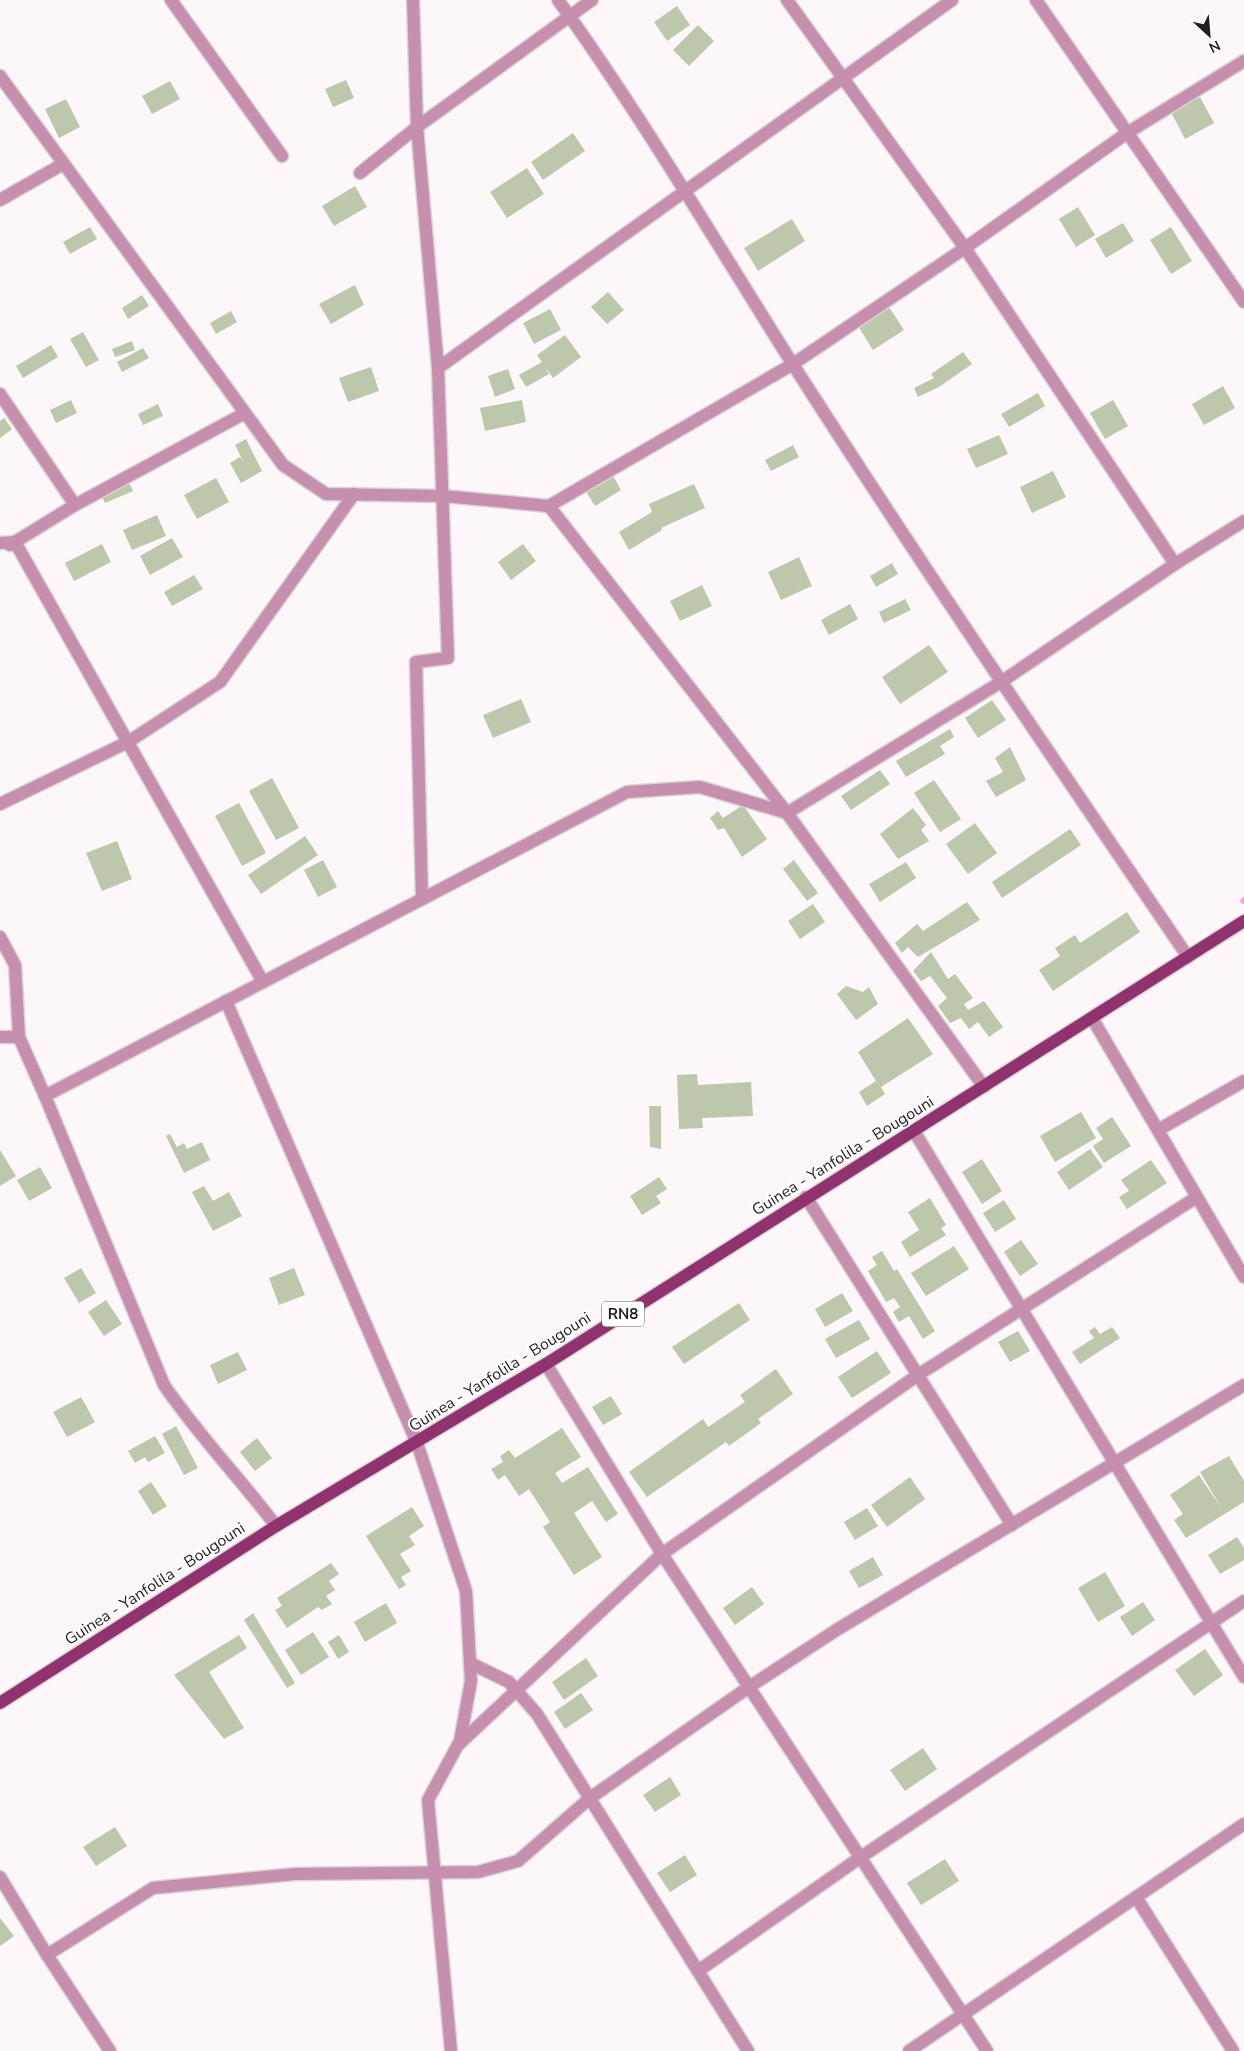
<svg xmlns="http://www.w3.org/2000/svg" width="1244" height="2051" viewBox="0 0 1244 2051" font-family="'Nunito Sans',sans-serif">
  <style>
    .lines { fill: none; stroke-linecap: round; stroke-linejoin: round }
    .stream { stroke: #f3a4d1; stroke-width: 5.5 }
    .building { fill: #bcc7ab }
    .minor-casing { stroke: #dad4d7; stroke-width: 15 }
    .tertiary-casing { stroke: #dad4d7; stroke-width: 15 }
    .primary-casing { stroke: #dad4d7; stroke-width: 15 }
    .minor { stroke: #c58fad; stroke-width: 12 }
    .tertiary { stroke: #c58fad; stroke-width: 12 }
    .primary { stroke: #8f326e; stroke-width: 12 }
    .labels { text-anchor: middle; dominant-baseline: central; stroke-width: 4; stroke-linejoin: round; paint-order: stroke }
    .shield { fill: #fff; stroke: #665f64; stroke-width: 1 }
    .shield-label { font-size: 15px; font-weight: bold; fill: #251b21 }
    .street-label { font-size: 16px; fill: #251b21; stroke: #fff }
  </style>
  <rect width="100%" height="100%" fill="#fdf7fa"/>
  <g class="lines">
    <path class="stream" d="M1243 901 1244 900"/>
  </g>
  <g class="building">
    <path d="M677 6 690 25 667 41 654 22Z"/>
    <path d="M698 25 714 41 689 66 673 50Z"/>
    <path d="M346 80 354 98 333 107 325 89Z"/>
    <path d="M170 81 180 99 152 114 142 96Z"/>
    <path d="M1200 97 1214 123 1185 139 1171 112Z"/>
    <path d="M66 99 80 127 59 138 45 109Z"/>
    <path d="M573 133 585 151 543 180 531 162Z"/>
    <path d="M527 168 544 194 507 218 490 192Z"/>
    <path d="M355 186 367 207 334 226 322 206Z"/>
    <path d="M1078 207 1095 235 1076 247 1059 219Z"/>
    <path d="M792 219 805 241 758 271 744 248Z"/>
    <path d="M1123 223 1134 241 1106 258 1095 239Z"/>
    <path d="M90 227 97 239 70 254 63 242Z"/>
    <path d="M1171 227 1192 261 1171 274 1150 240Z"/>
    <path d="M355 285 364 305 331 324 319 304Z"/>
    <path d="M608 292 624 310 607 324 591 307Z"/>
    <path d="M142 295 149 306 128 319 122 308Z"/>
    <path d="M889 307 904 330 873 350 858 326Z"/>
    <path d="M550 309 561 330 534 344 523 323Z"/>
    <path d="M231 311 237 322 216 334 210 323Z"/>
    <path d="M83 332 99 360 86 367 70 339Z"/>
    <path d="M565 335 581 357 553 378 545 367 549 374 526 387 519 375 542 362 537 355Z"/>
    <path d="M132 341 135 350 115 357 112 349Z"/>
    <path d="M51 345 58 357 23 378 16 366Z"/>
    <path d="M143 348 149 358 122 372 117 362Z"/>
    <path d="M963 352 972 364 939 387 918 397 914 388 934 378 931 374Z"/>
    <path d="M371 367 379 391 348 402 339 378Z"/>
    <path d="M508 369 515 389 495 397 488 376Z"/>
    <path d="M1223 386 1235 408 1204 425 1192 404Z"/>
    <path d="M1038 393 1045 406 1009 427 1001 414Z"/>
    <path d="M71 400 77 413 56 423 50 410Z"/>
    <path d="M522 400 526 422 485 431 480 408Z"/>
    <path d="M1113 400 1128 426 1105 439 1090 413Z"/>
    <path d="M158 404 163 416 143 425 138 414Z"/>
    <path d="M4 418 12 429 0 438V421Z"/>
    <path d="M999 435 1008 454 976 468 967 449Z"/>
    <path d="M246 439 262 471 241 483 230 463 240 457 244 463 235 445Z"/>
    <path d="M793 445 799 457 771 471 765 460Z"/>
    <path d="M1053 471 1066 497 1032 513 1020 487Z"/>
    <path d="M612 474 621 490 595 506 585 490Z"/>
    <path d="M216 478 229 502 197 519 184 495Z"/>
    <path d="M128 481 133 491 105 503 100 493Z"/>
    <path d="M694 484 705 508 661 528 662 530 629 550 619 532 652 512 649 504Z"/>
    <path d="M157 515 166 536 132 550 123 530Z"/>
    <path d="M172 538 183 557 150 575 140 556Z"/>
    <path d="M102 544 111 562 74 581 65 563Z"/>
    <path d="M523 544 536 561 511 580 498 562Z"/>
    <path d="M799 557 812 586 781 600 768 572Z"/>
    <path d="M892 563 898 574 876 587 870 576Z"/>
    <path d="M194 575 203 589 172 606 164 592Z"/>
    <path d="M702 585 712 606 680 621 670 601Z"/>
    <path d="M905 599 911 610 884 623 879 612Z"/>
    <path d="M850 604 858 619 829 635 821 620Z"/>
    <path d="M929 645 948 672 900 704 882 677Z"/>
    <path d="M521 699 531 722 493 738 483 715Z"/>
    <path d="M992 700 1006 720 978 738 965 718Z"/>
    <path d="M950 729 954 737 940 746 945 754 906 777 896 761Z"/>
    <path d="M1010 747 1026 780 996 797 986 781 1003 772 995 758Z"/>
    <path d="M880 770 890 784 851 810 841 796Z"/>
    <path d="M272 778 299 828 276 840 249 791Z"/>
    <path d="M934 780 961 819 940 832 914 793Z"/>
    <path d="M239 803 266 853 242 866 215 816Z"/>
    <path d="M743 805 767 839 742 857 724 828 718 830 710 818 718 811 723 818Z"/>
    <path d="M913 808 926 825 921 830 929 841 898 859 880 834Z"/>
    <path d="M975 823 997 853 968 874 946 844Z"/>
    <path d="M1070 829 1081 845 1002 898 992 882Z"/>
    <path d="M305 836 318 855 261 894 248 875Z"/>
    <path d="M117 841 132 879 102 891 86 853Z"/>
    <path d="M323 860 337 887 318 897 304 870Z"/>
    <path d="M794 860 818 893 807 901 783 869Z"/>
    <path d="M906 862 916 878 880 902 869 884Z"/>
    <path d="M967 902 980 920 918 957 908 947 902 953 895 943 917 924 923 931Z"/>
    <path d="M813 904 825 922 800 939 788 921Z"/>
    <path d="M1127 912 1140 932 1053 991 1039 970 1060 956 1055 948 1075 935 1080 943Z"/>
    <path d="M931 952 948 979 955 974 973 998 964 1004 968 1010 984 1001 1003 1027 989 1037 978 1022 969 1029 961 1018 950 1023 938 1006 947 998 930 976 921 981 913 971Z"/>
    <path d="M846 986 863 992 869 987 878 1004 856 1020 837 994Z"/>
    <path d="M908 1018 933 1054 881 1087 885 1094 867 1106 859 1092 876 1081 858 1052Z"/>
    <path d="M697 1074 698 1085 751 1082 753 1116 702 1118 703 1128 679 1129 677 1075Z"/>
    <path d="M649 1106H661V1149L650 1147Z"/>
    <path d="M1081 1112 1096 1138 1055 1162 1040 1136Z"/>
    <path d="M1112 1117 1131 1146 1104 1163 1093 1146 1103 1139 1096 1128Z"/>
    <path d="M170 1134 177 1147 184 1143 187 1149 202 1142 210 1160 184 1173 166 1136Z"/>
    <path d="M1090 1149 1103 1167 1069 1190 1057 1172Z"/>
    <path d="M0 1150 16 1176 0 1186Z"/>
    <path d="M982 1159 1002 1191 982 1204 962 1172Z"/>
    <path d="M1151 1160 1167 1183 1127 1209 1119 1197 1129 1191 1121 1180Z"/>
    <path d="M40 1167 52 1188 29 1201 17 1180Z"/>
    <path d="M659 1177 667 1189 656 1196 661 1203 642 1215 630 1196Z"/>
    <path d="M204 1186 213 1201 229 1192 242 1216 213 1231 192 1192Z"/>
    <path d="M930 1198 946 1225 941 1228 946 1235 910 1257 901 1242 919 1230 908 1212Z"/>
    <path d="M1004 1200 1016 1219 995 1232 983 1213Z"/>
    <path d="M1021 1240 1038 1264 1020 1276 1004 1252Z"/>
    <path d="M954 1246 969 1269 926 1296 911 1273Z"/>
    <path d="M882 1251 894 1271 897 1269 935 1331 923 1339 909 1316 899 1322 893 1312 900 1307 894 1298 886 1302 868 1271 877 1265 872 1257Z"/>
    <path d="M81 1268 96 1293 79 1303 64 1278Z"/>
    <path d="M294 1268 305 1295 279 1305 269 1278Z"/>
    <path d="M842 1293 853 1311 825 1327 815 1309Z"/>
    <path d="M106 1300 122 1324 104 1336 88 1312Z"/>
    <path d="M739 1303 750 1320 684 1364 672 1347Z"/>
    <path d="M859 1320 870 1339 836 1358 825 1339Z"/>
    <path d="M1095 1327 1100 1334 1112 1327 1120 1338 1080 1364 1072 1352 1094 1338 1089 1331Z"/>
    <path d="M1018 1331 1030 1351 1010 1362 998 1342Z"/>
    <path d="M877 1351 891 1373 852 1398 838 1377Z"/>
    <path d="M238 1352 247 1370 218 1384 210 1365Z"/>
    <path d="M776 1369 793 1394 758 1419 761 1423 729 1446 726 1442 647 1497 629 1472 703 1419 708 1427 745 1402 740 1395Z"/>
    <path d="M611 1396 622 1414 603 1425 592 1407Z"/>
    <path d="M81 1397 95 1422 67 1437 53 1412Z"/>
    <path d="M176 1426 198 1468 184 1475 162 1434Z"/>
    <path d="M562 1428 581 1457 555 1473 562 1483 588 1467 618 1514 606 1522 592 1501 574 1513 602 1557 574 1575 543 1527 550 1522 529 1489 519 1496 505 1475 498 1480 491 1469 503 1462 500 1456 509 1450 515 1458Z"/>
    <path d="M155 1436 165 1453 148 1462 145 1457 135 1463 128 1451Z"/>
    <path d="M257 1438 272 1458 255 1471 240 1452Z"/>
    <path d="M1229 1456 1244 1481V1502L1186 1538 1174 1520 1183 1514 1170 1495 1199 1475 1222 1509 1200 1472Z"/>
    <path d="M910 1477 925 1499 887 1527 871 1505Z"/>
    <path d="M151 1482 167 1506 153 1515 138 1491Z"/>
    <path d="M412 1507 424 1526 409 1536 415 1545 400 1554 411 1571 401 1577 406 1585 399 1589 366 1536Z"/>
    <path d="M867 1508 878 1526 855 1540 844 1522Z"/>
    <path d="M1237 1537 1244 1548V1560L1220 1574 1208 1555Z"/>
    <path d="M873 1557 883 1575 859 1588 849 1571Z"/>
    <path d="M331 1563 339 1574 329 1581 335 1590 326 1596 332 1604 322 1610 318 1607 287 1628 275 1610 282 1606 277 1598Z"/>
    <path d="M1105 1572 1125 1606 1098 1622 1078 1588Z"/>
    <path d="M752 1587 764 1604 735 1625 723 1608Z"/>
    <path d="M1143 1602 1155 1620 1132 1636 1120 1617Z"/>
    <path d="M386 1603 397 1623 365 1642 354 1622Z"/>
    <path d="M253 1613 295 1683 287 1688 244 1620Z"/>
    <path d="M313 1632 329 1657 301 1675 285 1650Z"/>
    <path d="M239 1635 247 1648 209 1672 244 1728 224 1739 174 1675Z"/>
    <path d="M339 1635 349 1652 338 1659 328 1642Z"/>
    <path d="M1205 1649 1223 1675 1194 1696 1175 1670Z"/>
    <path d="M586 1658 598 1676 564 1700 552 1682Z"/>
    <path d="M581 1693 593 1710 565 1729 554 1712Z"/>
    <path d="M923 1748 937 1769 905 1791 890 1770Z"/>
    <path d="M670 1777 681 1795 655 1812 643 1795Z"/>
    <path d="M115 1827 127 1846 96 1866 83 1847Z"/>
    <path d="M685 1855 697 1875 670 1892 657 1873Z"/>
    <path d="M945 1859 959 1881 921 1905 907 1883Z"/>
    <path d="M0 1918 14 1936 0 1946Z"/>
  </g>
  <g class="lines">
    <defs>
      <g id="minor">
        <path d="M171 0 282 156"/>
        <path d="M413 0 417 127 438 368 448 658 416 662 422 899"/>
        <path d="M558 0C642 117 715 241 792 363 920 563 1054 760 1188 957"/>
        <path d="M787 0 965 248 1175 564"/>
        <path d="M0 76 283 465 326 494 443 496 549 506 793 364 965 248 1127 133 1244 61"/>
        <path d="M360 173 417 127 592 0"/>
        <path d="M0 200 63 164"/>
        <path d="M438 368 952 0"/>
        <path d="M0 394 75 505"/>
        <path d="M549 506 787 813 984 1087"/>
        <path d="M0 543 15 542 263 982"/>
        <path d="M10 545 75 505 245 413"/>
        <path d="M0 804 128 742 220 682 354 494"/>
        <path d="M0 937 15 965 19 1037"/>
        <path d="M226 1001 417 1443 466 1591 471 1681 460 1741 428 1800 451 2051"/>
        <path d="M1092 1018 1244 1277"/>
        <path d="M0 1037H19L45 1096 164 1385C198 1435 240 1478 276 1526"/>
        <path d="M45 1096 627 792 700 787 787 813 1001 682 1175 564 1244 521"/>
        <path d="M1158 1130 1244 1081"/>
        <path d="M914 1131 1244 1677"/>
        <path d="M806 1197 1012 1525"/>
        <path d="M546 1364 662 1554 987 2051"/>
        <path d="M470 1663 509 1682 537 1714 748 2051"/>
        <path d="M458 1745 662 1554 918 1375 1197 1197"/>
        <path d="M0 1877 47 1955 110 2051"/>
        <path d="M1136 1897 1233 2051"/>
        <path d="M47 1955 153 1888 295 1874 478 1872 518 1861 590 1798 749 1687 838 1629 1244 1385"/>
        <path d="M698 1971 861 1857 1244 1601"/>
        <path d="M909 2051 1244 1824"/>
      </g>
      <path id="tertiary" d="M1036 0 1244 302"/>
      <path id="primary" d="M0 1703 276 1526 546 1364 1244 921"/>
    </defs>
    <use href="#minor" class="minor-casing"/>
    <use href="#tertiary" class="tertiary-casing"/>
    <use href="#primary" class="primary-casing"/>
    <use href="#minor" class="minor"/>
    <use href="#tertiary" class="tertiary"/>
    <use href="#primary" class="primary"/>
  </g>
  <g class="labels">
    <rect class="shield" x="602" y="1301.5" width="42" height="25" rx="4"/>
    <g class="shield-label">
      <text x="623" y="1314">RN8</text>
    </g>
    <g class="street-label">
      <text transform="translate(843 1156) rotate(-32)">Guinea - Yanfolila - Bougouni</text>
      <text transform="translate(500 1372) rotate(-32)">Guinea - Yanfolila - Bougouni</text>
      <text transform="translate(155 1584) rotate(-33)">Guinea - Yanfolila - Bougouni</text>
    </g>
  </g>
  <g transform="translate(1209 35) rotate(154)" stroke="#ffffff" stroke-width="4" paint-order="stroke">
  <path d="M0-4L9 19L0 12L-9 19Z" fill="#251b21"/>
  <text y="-8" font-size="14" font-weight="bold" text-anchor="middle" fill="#251b21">N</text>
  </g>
</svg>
